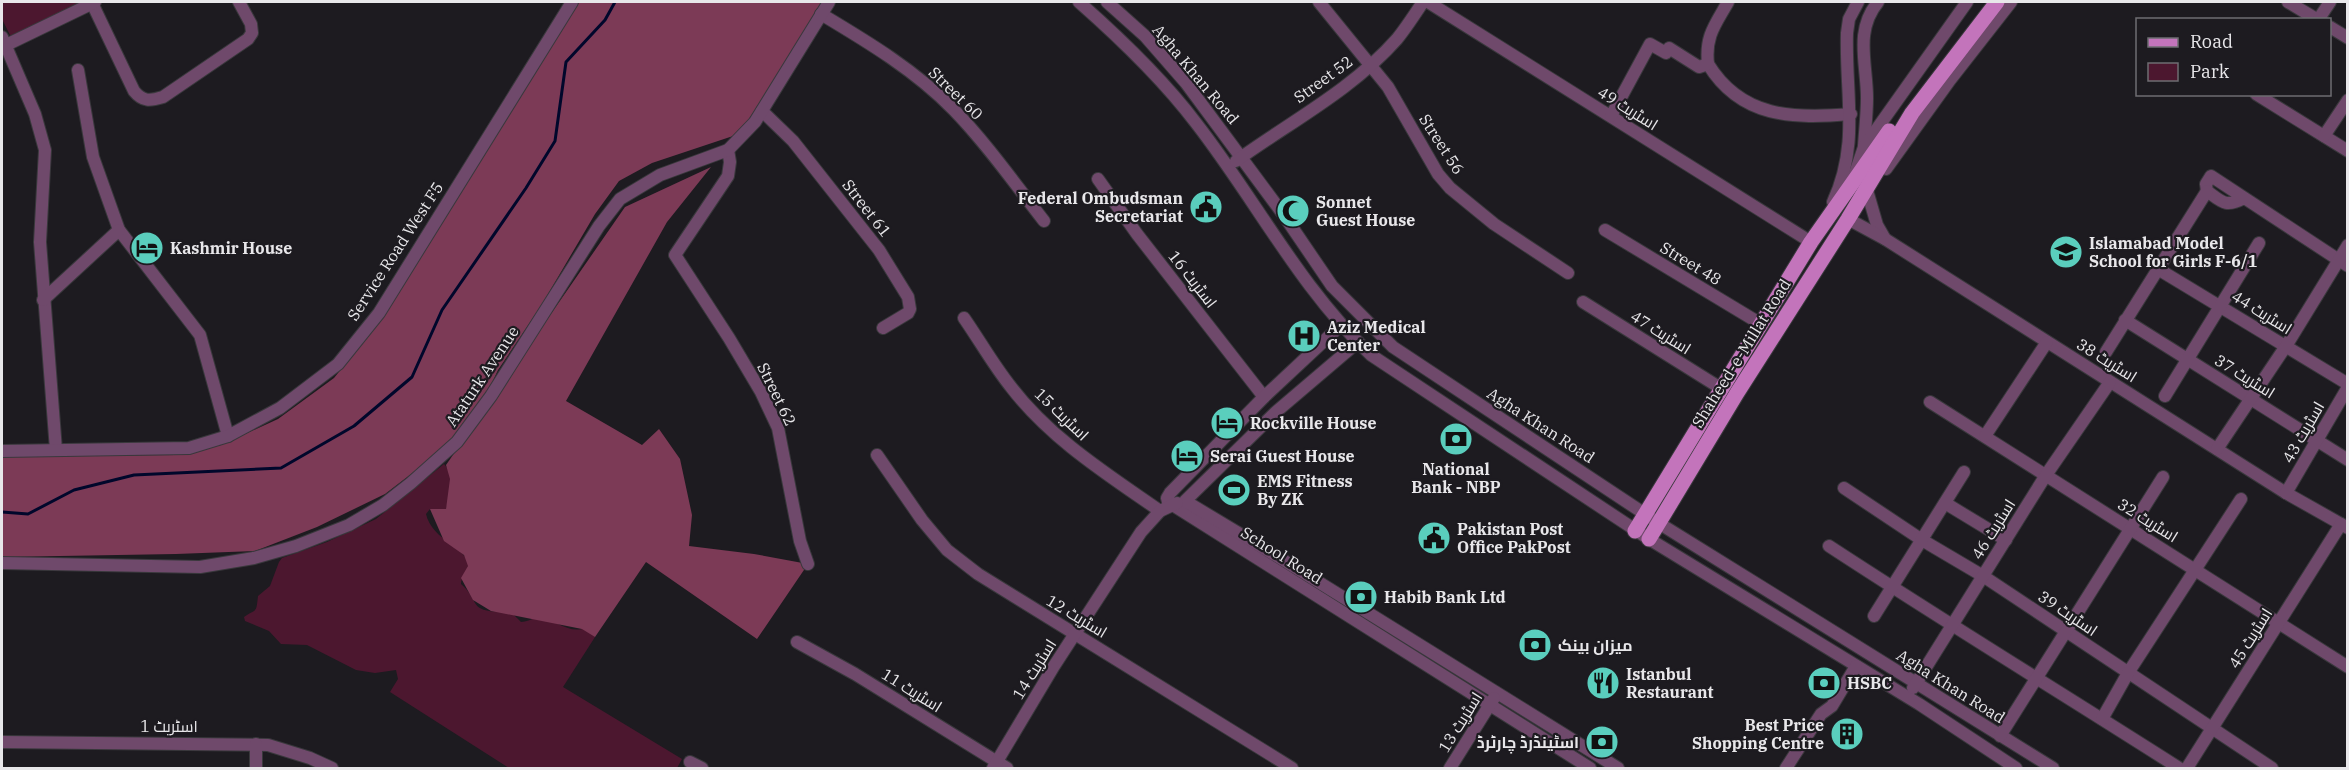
<svg xmlns="http://www.w3.org/2000/svg" width="2349" height="770" viewBox="0 0 2349 770" font-family="'IBM Plex Serif',Cairo,serif">
  <style>
    .green { fill: #4c172f }
    .forest { fill: #7c3a56 }
    .lines { fill: none; stroke-linecap: round; stroke-linejoin: round }
    .stream { stroke: #00072b; stroke-width: 3 }
    .minor-casing { stroke: #39383c; stroke-width: 14 }
    .major-casing { stroke: #39383c; stroke-width: 17 }
    .minor { stroke: #6f496b; stroke-width: 12 }
    .major { stroke: #c374bb; stroke-width: 15 }
    .labels { text-anchor: middle; dominant-baseline: central; stroke-width: 4.5; stroke-linejoin: round; paint-order: stroke }
    .street-label { font-size: 16px; fill: #e8e7ea; stroke: #1d1b20 }
    .poi-label { font-size: 16px; font-weight: bold; fill: #e8e7ea; stroke: #1d1b20; text-anchor: start }
  </style>
  <rect width="100%" height="100%" fill="#1d1b20"/>
  <g class="green">
    <path d="M2 2H83L11 37 2 19Z"/>
    <path d="M444 464C455 476 450 494 446 509L444 511 430 509 426 514C432 541 470 549 468 566 467 572 461 577 461 584 468 590 470 594 475 603 481 614 500 611 511 612L521 622C526 622 531 619 536 618 554 617 568 635 585 628L595 637 563 687 682 759 677 768H509L390 692 398 679 396 670 375 673 356 670 307 645 281 644 269 631 245 621 244 617C257 608 256 614 258 596L270 586 279 562 282 558 327 542 376 519Z"/>
  </g>
  <g class="forest">
    <path d="M579 2H826L739 134 652 163 619 181 595 214 541 306 498 370 486 395 449 445 385 494 317 527 255 551 176 554 2 557V456L179 455 221 445 278 419 334 378 383 317Z"/>
    <path d="M711 167 667 222 566 401 642 445 659 429 680 459 692 515 689 546 754 554 808 564 757 639 646 562 595 637 582 629 491 611 473 600 461 578 468 566 464 555 444 541 430 509H446L450 479 446 465 625 207Z"/>
  </g>
  <g class="lines">
    <path class="stream" d="M2 512 28 514 74 490 134 475 281 468 354 426 412 377 442 310 526 188 555 141 566 62 605 20 615 2"/>
    <defs>
      <g id="minor">
        <path d="M1079 2C1121 39 1162 78 1196 123 1256 200 1300 288 1371 355L1649 539 1919 704 2016 768"/>
        <path d="M1107 2 1145 36 1186 83 1283 214 1332 286 1393 347 1657 522 2053 768"/>
        <path d="M1319 2 1388 87 1438 174 1450 188 1494 224 1568 273"/>
        <path d="M1428 2 1811 242"/>
        <path d="M2288 2 2318 20"/>
        <path d="M92 3 134 91C143 102 150 101 163 97L248 39 252 33 251 24 239 2"/>
        <path d="M821 14C868 42 916 71 954 110 987 144 1015 184 1044 221"/>
        <path d="M2318 20 2330 2"/>
        <path d="M2330 27 2348 38"/>
        <path d="M2 37 35 114 45 150 40 242 56 450"/>
        <path d="M2 47 95 2"/>
        <path d="M1708 64C1741 118 1793 119 1851 114"/>
        <path d="M78 70 93 157 119 230 200 335 228 436"/>
        <path d="M2256 94 2348 151"/>
        <path d="M762 111 793 141 879 250 908 297 910 309 908 313 883 328"/>
        <path d="M1611 116 1650 44 1666 53 1669 48 1699 67 1708 64C1705 36 1715 25 1728 2"/>
        <path d="M2324 136 2348 100"/>
        <path d="M1864 146C1865 130 1867 114 1867 98 1867 64 1854 31 1878 2"/>
        <path d="M728 150 730 162 728 176 675 255 729 338 761 392 778 428 800 541 808 564"/>
        <path d="M1236 161C1290 122 1352 90 1397 39 1406 28 1415 14 1423 2"/>
        <path d="M1886 169 1950 80 2011 2"/>
        <path d="M1854 176 1864 147 1967 2"/>
        <path d="M1098 179 1137 234 1264 397"/>
        <path d="M1869 185 1866 187 1877 225 1885 239"/>
        <path d="M2244 198C2226 208 2222 202 2207 191L2206 184 2211 176 2348 266"/>
        <path d="M1833 202C1860 144 1845 93 1847 33L1849 19 1858 2"/>
        <path d="M1848 219 1885 239 2286 493 2348 528"/>
        <path d="M1605 230 1761 324"/>
        <path d="M2158 269 2348 384"/>
        <path d="M43 300 119 230"/>
        <path d="M1583 302 1722 389"/>
        <path d="M964 318C980 341 994 366 1011 387 1051 439 1107 474 1160 511"/>
        <path d="M2125 320 2348 460"/>
        <path d="M1341 325 1264 397 1170 493 1167 498 1168 502 1590 768"/>
        <path d="M1358 342 1277 411 1185 501 1270 552 1618 768"/>
        <path d="M2106 352 2207 191"/>
        <path d="M2165 396 2259 243"/>
        <path d="M1930 402 2348 667"/>
        <path d="M1985 436 2047 342"/>
        <path d="M2217 449 2286 346 2348 245"/>
        <path d="M2 451 189 448 228 436 280 408 338 364 379 313 572 2"/>
        <path d="M877 455 922 520 947 550 978 574 1292 768"/>
        <path d="M1844 488 1922 540 1983 576 2272 768"/>
        <path d="M2286 493 2348 387"/>
        <path d="M1945 503 2006 540"/>
        <path d="M1829 546C1945 622 2063 694 2179 768"/>
        <path d="M2 563 200 567 254 558 296 546 349 525 383 505 411 483 457 442 491 396 599 226 620 199 660 175 728 150 755 122 829 2"/>
        <path d="M1874 616 1964 472"/>
        <path d="M797 642 855 674 1007 768"/>
        <path d="M1913 688 2046 475 2110 382"/>
        <path d="M2102 719 2128 673 2241 499"/>
        <path d="M2000 736 2163 477"/>
        <path d="M2 742 268 745 310 758 332 768"/>
        <path d="M690 762 702 768"/>
        <path d="M256 768V744"/>
        <path d="M993 768 1054 666 1141 532 1160 511 1177 503"/>
        <path d="M1450 768 1494 698"/>
        <path d="M1786 768 1821 714 1832 706 1856 666"/>
        <path d="M2187 768 2341 524"/>
      </g>
      <g id="major">
        <path d="M1635 531 1811 242 1889 131"/>
        <path d="M1649 539 1737 393 1848 219 1912 113 1997 2"/>
      </g>
    </defs>
    <use href="#minor" class="minor-casing"/>
    <use href="#major" class="major-casing"/>
    <use href="#minor" class="minor"/>
    <use href="#major" class="major"/>
  </g>
  <defs>
    <symbol id="civic-disc" viewBox="-11 -11 22 22"><circle r="9.5" fill="#5acebd" stroke="#1d1b20"/><path d="M-.6-6.5H3V-4.5H.6V-3L4-1V1h2V6H-6V1h2V-1L-.6-3ZM-1.2 2.5V6h2.4V2.5Z" fill="#111"/></symbol>
    <symbol id="mosque-disc" viewBox="-11 -11 22 22"><circle r="9.5" fill="#5acebd" stroke="#1d1b20"/><path d="M3.5-4.9A6 6 0 1 0 3.5 4.9A5 5 0 1 1 3.5-4.9Z" fill="#111"/></symbol>
    <symbol id="hotel-disc" viewBox="-11 -11 22 22"><circle r="9.5" fill="#5acebd" stroke="#1d1b20"/><path d="M-6-4.5h1.5V1H6V5H4.5V3h-9V5H-6ZM-4 0a1.8 1.8 0 1 1 3.6 0ZM.5 0V-2.5h3Q6-2.5 6 0Z" fill="#111"/></symbol>
    <symbol id="school-disc" viewBox="-11 -11 22 22"><circle r="9.5" fill="#5acebd" stroke="#1d1b20"/><path d="M0-5L7-2L0 1L-7-2ZM-4 1L0 2.5L4 1V4Q0 6-4 4Z" fill="#111"/></symbol>
    <symbol id="hospital-disc" viewBox="-11 -11 22 22"><circle r="9.5" fill="#5acebd" stroke="#1d1b20"/><path d="M-5-5h3v3.5h4V-5h3V5h-3V1.5h-4V5h-3Z" fill="#111"/></symbol>
    <symbol id="bank-disc" viewBox="-11 -11 22 22"><circle r="9.5" fill="#5acebd" stroke="#1d1b20"/><path d="M-6-4H6V4H-6ZM0-2.3a2.3 2.3 0 1 0 0 4.6a2.3 2.3 0 1 0 0-4.6Z" fill="#111"/></symbol>
    <symbol id="stadium-disc" viewBox="-11 -11 22 22"><circle r="9.5" fill="#5acebd" stroke="#1d1b20"/><path d="M0-5a6.5 5 0 1 0 0 10a6.5 5 0 1 0 0-10ZM-3.5-1.8h7v3.6h-7Z" fill="#111"/></symbol>
    <symbol id="restaurant-disc" viewBox="-11 -11 22 22"><circle r="9.5" fill="#5acebd" stroke="#1d1b20"/><path d="M-5-6h1v4h1v-4h1v4h1v-4h1v5L-1.5 .5V6h-2V.5L-5-1ZM5-6V6H3V1.5H1.5Q1.5-4 5-6Z" fill="#111"/></symbol>
    <symbol id="building-disc" viewBox="-11 -11 22 22"><circle r="9.5" fill="#5acebd" stroke="#1d1b20"/><path d="M-4-6H4V6H1V3H-1V6H-4ZM-2.5-4.3h1.7v1.8h-1.7ZM.8-4.3h1.7v1.8H.8ZM-2.5-1h1.7V.8h-1.7ZM.8-1h1.7V.8H.8Z" fill="#111"/></symbol>
  </defs>
  <g fill-rule="evenodd">
    <use href="#civic-disc" x="1187" y="188" width="38" height="38"/>
    <use href="#mosque-disc" x="1274" y="192" width="38" height="38"/>
    <use href="#hotel-disc" x="128" y="229" width="38" height="38"/>
    <use href="#school-disc" x="2047" y="233" width="38" height="38"/>
    <use href="#hospital-disc" x="1285" y="317" width="38" height="38"/>
    <use href="#hotel-disc" x="1208" y="404" width="38" height="38"/>
    <use href="#bank-disc" x="1437" y="420" width="38" height="38"/>
    <use href="#hotel-disc" x="1168" y="437" width="38" height="38"/>
    <use href="#stadium-disc" x="1215" y="471" width="38" height="38"/>
    <use href="#civic-disc" x="1415" y="519" width="38" height="38"/>
    <use href="#bank-disc" x="1342" y="578" width="38" height="38"/>
    <use href="#bank-disc" x="1516" y="626" width="38" height="38"/>
    <use href="#restaurant-disc" x="1584" y="664" width="38" height="38"/>
    <use href="#bank-disc" x="1805" y="664" width="38" height="38"/>
    <use href="#building-disc" x="1828" y="715" width="38" height="38"/>
    <use href="#bank-disc" x="1583" y="723" width="38" height="38"/>
  </g>
  <g class="labels">
    <g class="street-label">
      <text transform="translate(1196 74) rotate(50)">Agha Khan Road</text>
      <text transform="translate(1323 79) rotate(-36)">Street 52</text>
      <text transform="translate(956 93) rotate(44)">Street 60</text>
      <text transform="translate(1628 108) rotate(32)">اسٹریٹ 49</text>
      <text transform="translate(1442 144) rotate(57)">Street 56</text>
      <text transform="translate(867 208) rotate(52)">Street 61</text>
      <text transform="translate(395 251) rotate(-57)">Service Road West F5</text>
      <text transform="translate(1691 263) rotate(31)">Street 48</text>
      <text transform="translate(1193 279) rotate(52)">اسٹریٹ 16</text>
      <text transform="translate(2262 312) rotate(32)">اسٹریٹ 44</text>
      <text transform="translate(1661 332) rotate(32)">اسٹریٹ 47</text>
      <text transform="translate(1741 353) rotate(-58)">Shaheed-e-Millat Road</text>
      <text transform="translate(2107 360) rotate(32)">اسٹریٹ 38</text>
      <text transform="translate(482 376) rotate(-56)">Ataturk Avenue</text>
      <text transform="translate(2245 376) rotate(32)">اسٹریٹ 37</text>
      <text transform="translate(777 394) rotate(64)">Street 62</text>
      <text transform="translate(1062 414) rotate(44)">اسٹریٹ 15</text>
      <text transform="translate(1541 425) rotate(33)">Agha Khan Road</text>
      <text transform="translate(2303 432) rotate(-60)">اسٹریٹ 43</text>
      <text transform="translate(2148 520) rotate(32)">اسٹریٹ 32</text>
      <text transform="translate(1993 529) rotate(-58)">اسٹریٹ 46</text>
      <text transform="translate(1282 555) rotate(32)">School Road</text>
      <text transform="translate(2068 613) rotate(34)">اسٹریٹ 39</text>
      <text transform="translate(1077 616) rotate(31)">اسٹریٹ 12</text>
      <text transform="translate(2250 638) rotate(-58)">اسٹریٹ 45</text>
      <text transform="translate(1034 669) rotate(-58)">اسٹریٹ 14</text>
      <text transform="translate(1951 686) rotate(32)">Agha Khan Road</text>
      <text transform="translate(912 690) rotate(32)">اسٹریٹ 11</text>
      <text transform="translate(1460 722) rotate(-58)">اسٹریٹ 13</text>
      <text x="169" y="726">اسٹریٹ 1</text>
    </g>
    <g class="poi-label">
      <text x="1183" y="198" text-anchor="end">Federal Ombudsman<tspan x="1183" dy="18">Secretariat</tspan></text>
      <text x="1316" y="202">Sonnet<tspan x="1316" dy="18">Guest House</tspan></text>
      <text x="2089" y="243">Islamabad Model<tspan x="2089" dy="18">School for Girls F-6/1</tspan></text>
      <text x="170" y="248">Kashmir House</text>
      <text x="1327" y="327">Aziz Medical<tspan x="1327" dy="18">Center</tspan></text>
      <text x="1250" y="423">Rockville House</text>
      <text x="1210" y="456">Serai Guest House</text>
      <text x="1456" y="469" text-anchor="middle">National<tspan x="1456" dy="18">Bank - NBP</tspan></text>
      <text x="1257" y="481">EMS Fitness<tspan x="1257" dy="18">By ZK</tspan></text>
      <text x="1457" y="529">Pakistan Post<tspan x="1457" dy="18">Office PakPost</tspan></text>
      <text x="1384" y="597">Habib Bank Ltd</text>
      <text x="1558" y="645">میزان بینک</text>
      <text x="1626" y="674">Istanbul<tspan x="1626" dy="18">Restaurant</tspan></text>
      <text x="1847" y="683">HSBC</text>
      <text x="1824" y="725" text-anchor="end">Best Price<tspan x="1824" dy="18">Shopping Centre</tspan></text>
      <text x="1579" y="742" text-anchor="end">اسٹینڈرڈ چارٹرڈ</text>
    </g>
  </g>
  <rect width="2349" height="770" fill="none" stroke="#e8e7ea" stroke-width="6"/>
  <rect x="2136" y="18" width="195" height="78" fill="#1d1b20" stroke="#6e6d71" stroke-width="1.5"/>
  <rect x="2148" y="38" width="30" height="9" fill="#c374bb" stroke="#6e6d71" stroke-width="1.5"/>
  <text x="2190" y="48" font-size="18" fill="#e8e7ea">Road</text>
  <rect x="2148" y="63" width="30" height="18" fill="#4c172f" stroke="#6e6d71" stroke-width="1.5"/>
  <text x="2190" y="78" font-size="18" fill="#e8e7ea">Park</text>
</svg>
